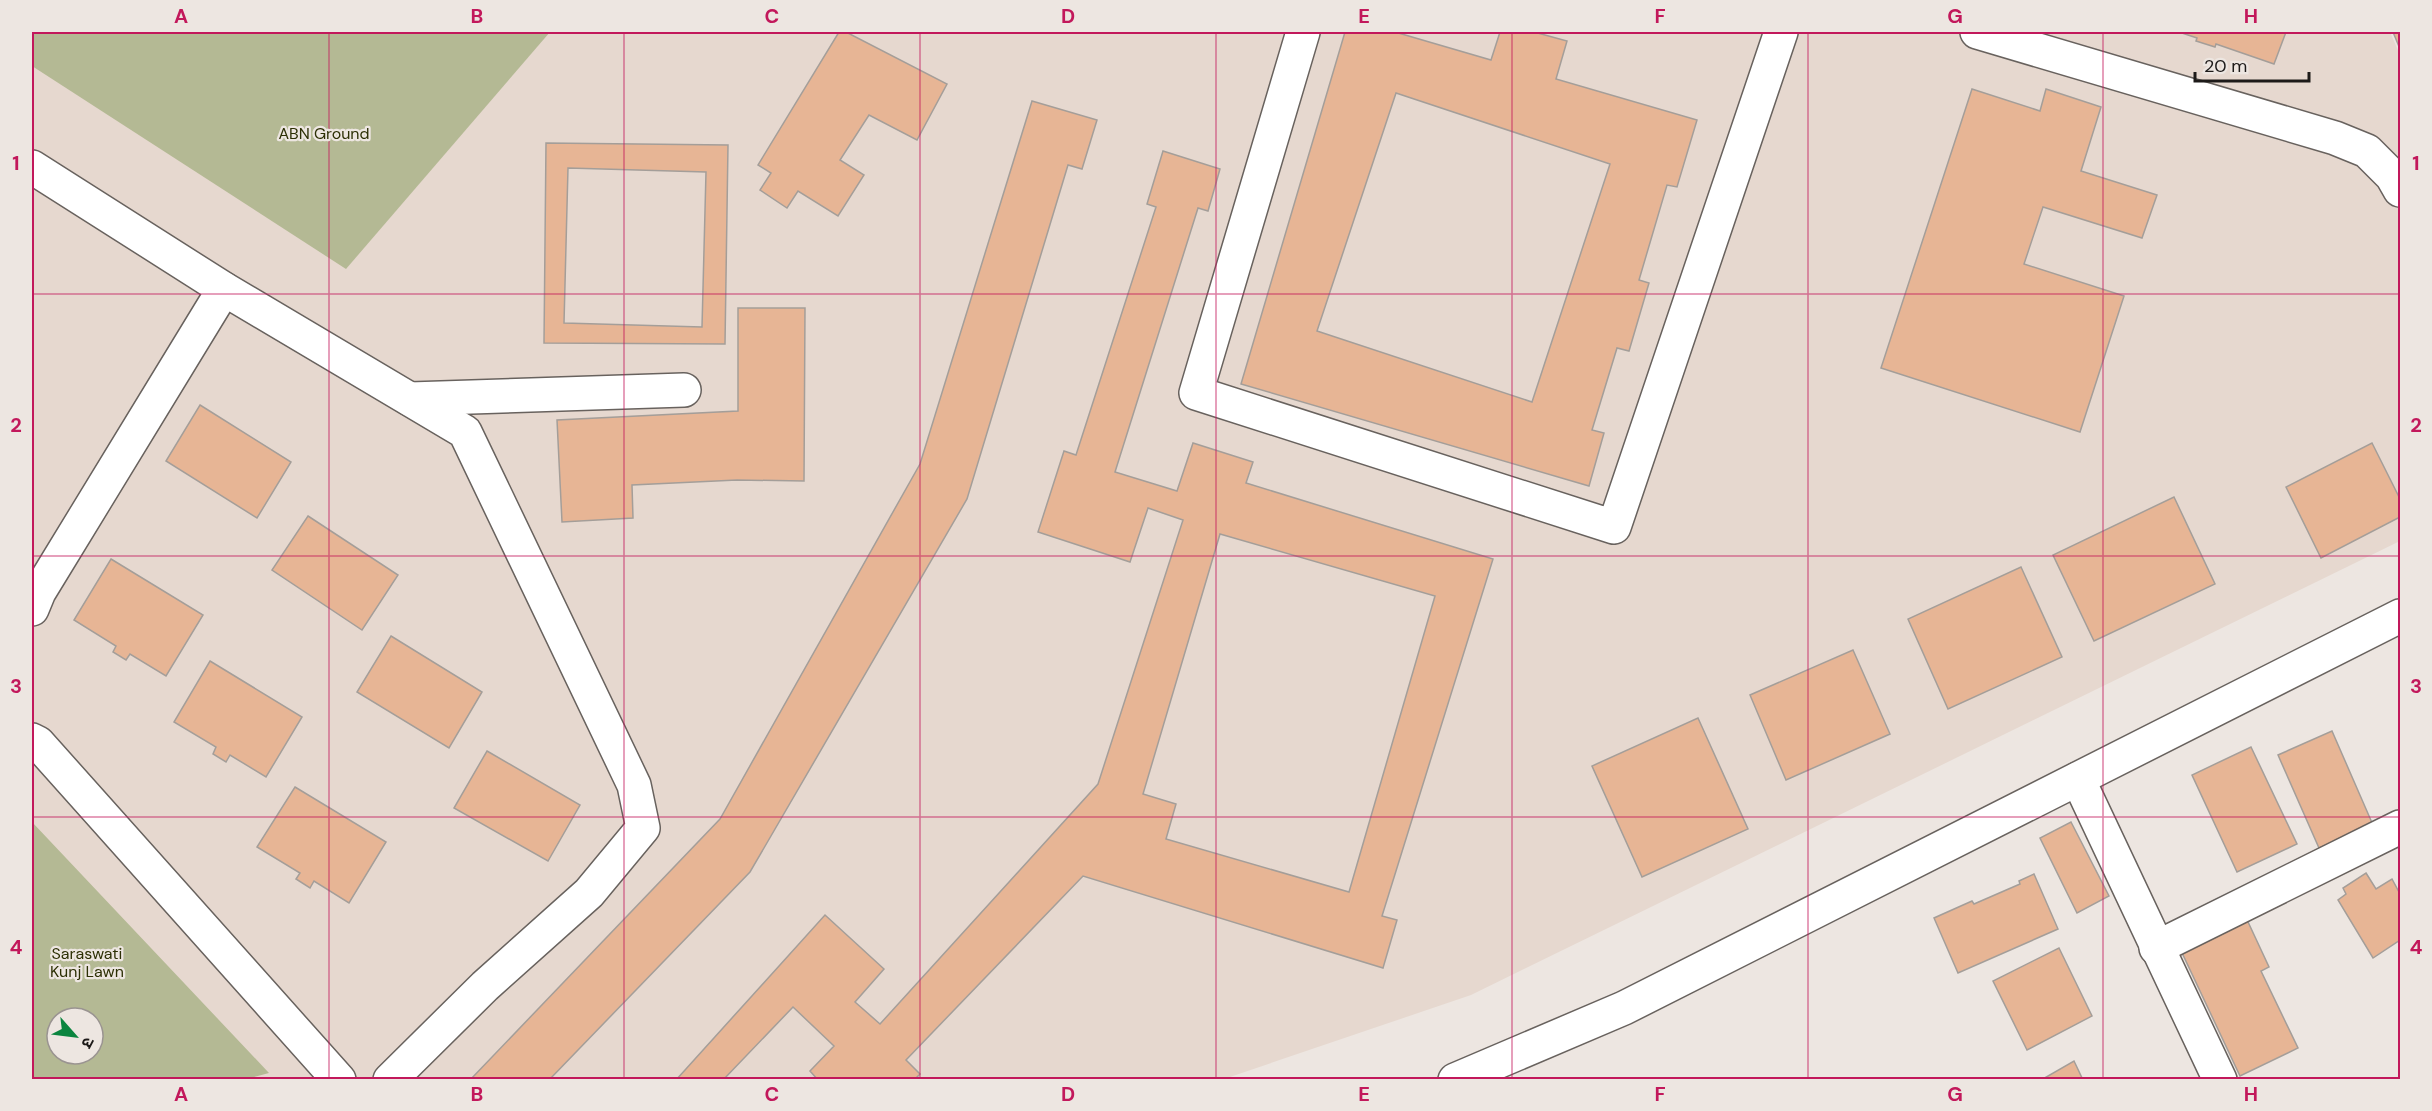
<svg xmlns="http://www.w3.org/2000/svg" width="2432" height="1111" viewBox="0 0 2432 1111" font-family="'DM Sans','Noto Sans Devanagari',sans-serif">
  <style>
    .built { fill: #e6d8cf; fill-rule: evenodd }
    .green { fill: #b4b994; fill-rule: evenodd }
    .building { fill: #e7b595; stroke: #a49e99; stroke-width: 1.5; fill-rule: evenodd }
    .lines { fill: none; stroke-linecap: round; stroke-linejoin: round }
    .minor-casing { stroke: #68625e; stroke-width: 36 }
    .minor { stroke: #fff; stroke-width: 33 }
    .grid { fill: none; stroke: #c2185b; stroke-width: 1.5; stroke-opacity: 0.55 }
    .labels { text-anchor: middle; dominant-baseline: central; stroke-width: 4.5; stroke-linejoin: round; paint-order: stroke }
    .park-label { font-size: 16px; fill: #2d3005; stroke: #ede6e1 }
    .neatline { fill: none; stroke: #c2185b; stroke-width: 2 }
    .grid-label { font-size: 20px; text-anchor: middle; font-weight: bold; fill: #c2185b }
  </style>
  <rect width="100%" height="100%" fill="#ede6e1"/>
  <path class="built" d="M32 32H2390L2400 55V541L1471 995 1224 1079H32ZM57 1018H93V1054H57Z"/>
  <g class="green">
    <path d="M32 32H550L346 269 32 66Z"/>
    <path d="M32 822 269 1073 243 1080 32 1079ZM57 1018H93V1054H57Z"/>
  </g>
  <g class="building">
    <path d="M839 32H846L947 84 917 140 869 115 840 160 864 175 838 216 798 191 787 208 760 190 771 173 758 165Z"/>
    <path d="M1345 32H1395L1491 60 1500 32H1534L1567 41 1556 79 1697 120 1677 187 1667 185 1639 280 1649 283 1629 351 1617 348 1592 430 1604 433 1589 486 1241 384ZM1396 93 1610 164 1532 402 1317 331Z"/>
    <path d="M2179 32H2286L2274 64 2216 44 2215 47 2196 41 2197 38Z"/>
    <path d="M2393 32H2400V49Z"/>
    <path d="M1972 89 2040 111 2046 89 2101 107 2081 171 2157 195 2142 238 2043 207 2024 264 2124 296 2080 432 1881 368Z"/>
    <path d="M1032 101 1097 120 1082 169 1068 165 967 499 750 872 549 1080H470L720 819 920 464Z"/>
    <path d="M546 143 728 145 725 344 544 343ZM568 168 706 172 702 327 564 323Z"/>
    <path d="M1163 151 1220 169 1208 211 1198 208 1115 472 1177 491 1193 443 1253 462 1246 483 1493 559 1382 916 1397 920 1383 968 1083 876 906 1060 920 1074 914 1080H818L810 1071 834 1046 793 1007 723 1080H676L825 915 884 969 855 1002 880 1024 1098 784 1183 520 1148 508 1130 562 1038 532 1064 451 1076 455 1156 207 1147 204ZM1220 534 1435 596 1349 892 1166 839 1176 804 1143 794Z"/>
    <path d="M738 308H805L804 481 737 480 632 485 633 518 562 522 557 420 738 411Z"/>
    <path d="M200 405 291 462 257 518 166 461Z"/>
    <path d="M2372 443 2400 499V517L2321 558 2286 487Z"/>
    <path d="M2174 497 2215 584 2094 641 2053 555Z"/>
    <path d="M308 516 398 575 362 630 272 570Z"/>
    <path d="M111 559 203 615 166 676 130 654 126 660 113 652 116 646 74 620Z"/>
    <path d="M2021 567 2062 657 1948 709 1908 619Z"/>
    <path d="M391 636 482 692 449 748 357 692Z"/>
    <path d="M1853 650 1890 734 1786 780 1750 695Z"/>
    <path d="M210 661 302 717 266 777 230 755 226 762 213 754 216 747 174 722Z"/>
    <path d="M1698 718 1748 829 1642 877 1592 766Z"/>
    <path d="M2332 731 2373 825 2319 848 2278 755Z"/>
    <path d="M2251 747 2297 844 2237 872 2192 775Z"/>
    <path d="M487 751 580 805 548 861 454 808Z"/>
    <path d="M295 787 386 842 349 903 314 881 310 888 296 879 300 873 257 847Z"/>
    <path d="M2071 822 2109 896 2077 913 2040 838Z"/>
    <path d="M2366 873 2376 889 2392 879 2400 894V940L2373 958 2338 900 2346 894 2343 888Z"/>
    <path d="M2034 874 2058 929 1958 973 1934 918 1972 901 1974 904 2020 884 2019 881Z"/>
    <path d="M2242 909 2269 967 2261 971 2298 1048 2240 1076 2176 940Z"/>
    <path d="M2059 948 2092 1016 2027 1050 1993 981Z"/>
    <path d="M2074 1061 2083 1080H2041Z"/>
  </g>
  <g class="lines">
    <defs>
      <g id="minor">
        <path d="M1303 32 1196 393 1614 527 1781 32"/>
        <path d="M1977 32 2335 138 2367 151 2392 176 2400 190"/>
        <path d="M32 167 224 289 465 432 634 785 643 828 589 893 485 986 390 1080"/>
        <path d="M410 399 684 390"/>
        <path d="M32 609 39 592 224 289"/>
        <path d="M32 740 38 743 339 1080"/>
        <path d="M2078 779 2220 1080"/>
        <path d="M2156 948 2400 827"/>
        <path d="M1455 1080 1624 1008 2400 616"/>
      </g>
    </defs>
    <use href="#minor" class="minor-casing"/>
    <use href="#minor" class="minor"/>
  </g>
  <path class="grid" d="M329 32V1080M624 32V1080M920 32V1080M1216 32V1080M1512 32V1080M1808 32V1080M2103 32V1080M32 294H2400M32 556H2400M32 817H2400"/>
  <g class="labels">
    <g class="park-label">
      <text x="324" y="133">ABN Ground</text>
      <text x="87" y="953">Saraswati<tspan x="87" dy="18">Kunj Lawn</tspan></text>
    </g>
  </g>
  <rect width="2432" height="1111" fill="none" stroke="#ede6e1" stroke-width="66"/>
  <g transform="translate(75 1036) rotate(118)"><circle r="28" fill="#ede6e1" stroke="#9a9491" stroke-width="1.5"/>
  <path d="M0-4.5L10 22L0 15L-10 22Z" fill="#0b853f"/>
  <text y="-9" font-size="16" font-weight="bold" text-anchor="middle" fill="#1d1a19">उ</text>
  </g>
  <path d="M2195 72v9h114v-9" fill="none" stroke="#1d1a19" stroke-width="3"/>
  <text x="2204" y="72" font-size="18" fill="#1d1a19" stroke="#ede6e1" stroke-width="4.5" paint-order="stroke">20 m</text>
  <rect x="33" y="33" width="2366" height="1045" class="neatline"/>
  <g class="grid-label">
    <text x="181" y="23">A</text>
    <text x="477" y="23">B</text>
    <text x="772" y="23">C</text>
    <text x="1068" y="23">D</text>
    <text x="1364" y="23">E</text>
    <text x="1660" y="23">F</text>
    <text x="1955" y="23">G</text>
    <text x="2251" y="23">H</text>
    <text x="16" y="170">1</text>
    <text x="2416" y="170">1</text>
    <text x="16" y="432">2</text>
    <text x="2416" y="432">2</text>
    <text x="16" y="693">3</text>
    <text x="2416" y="693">3</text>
    <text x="16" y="954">4</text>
    <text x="2416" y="954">4</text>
    <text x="181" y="1101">A</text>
    <text x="477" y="1101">B</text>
    <text x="772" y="1101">C</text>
    <text x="1068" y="1101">D</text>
    <text x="1364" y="1101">E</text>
    <text x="1660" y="1101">F</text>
    <text x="1955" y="1101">G</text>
    <text x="2251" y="1101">H</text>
  </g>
</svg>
